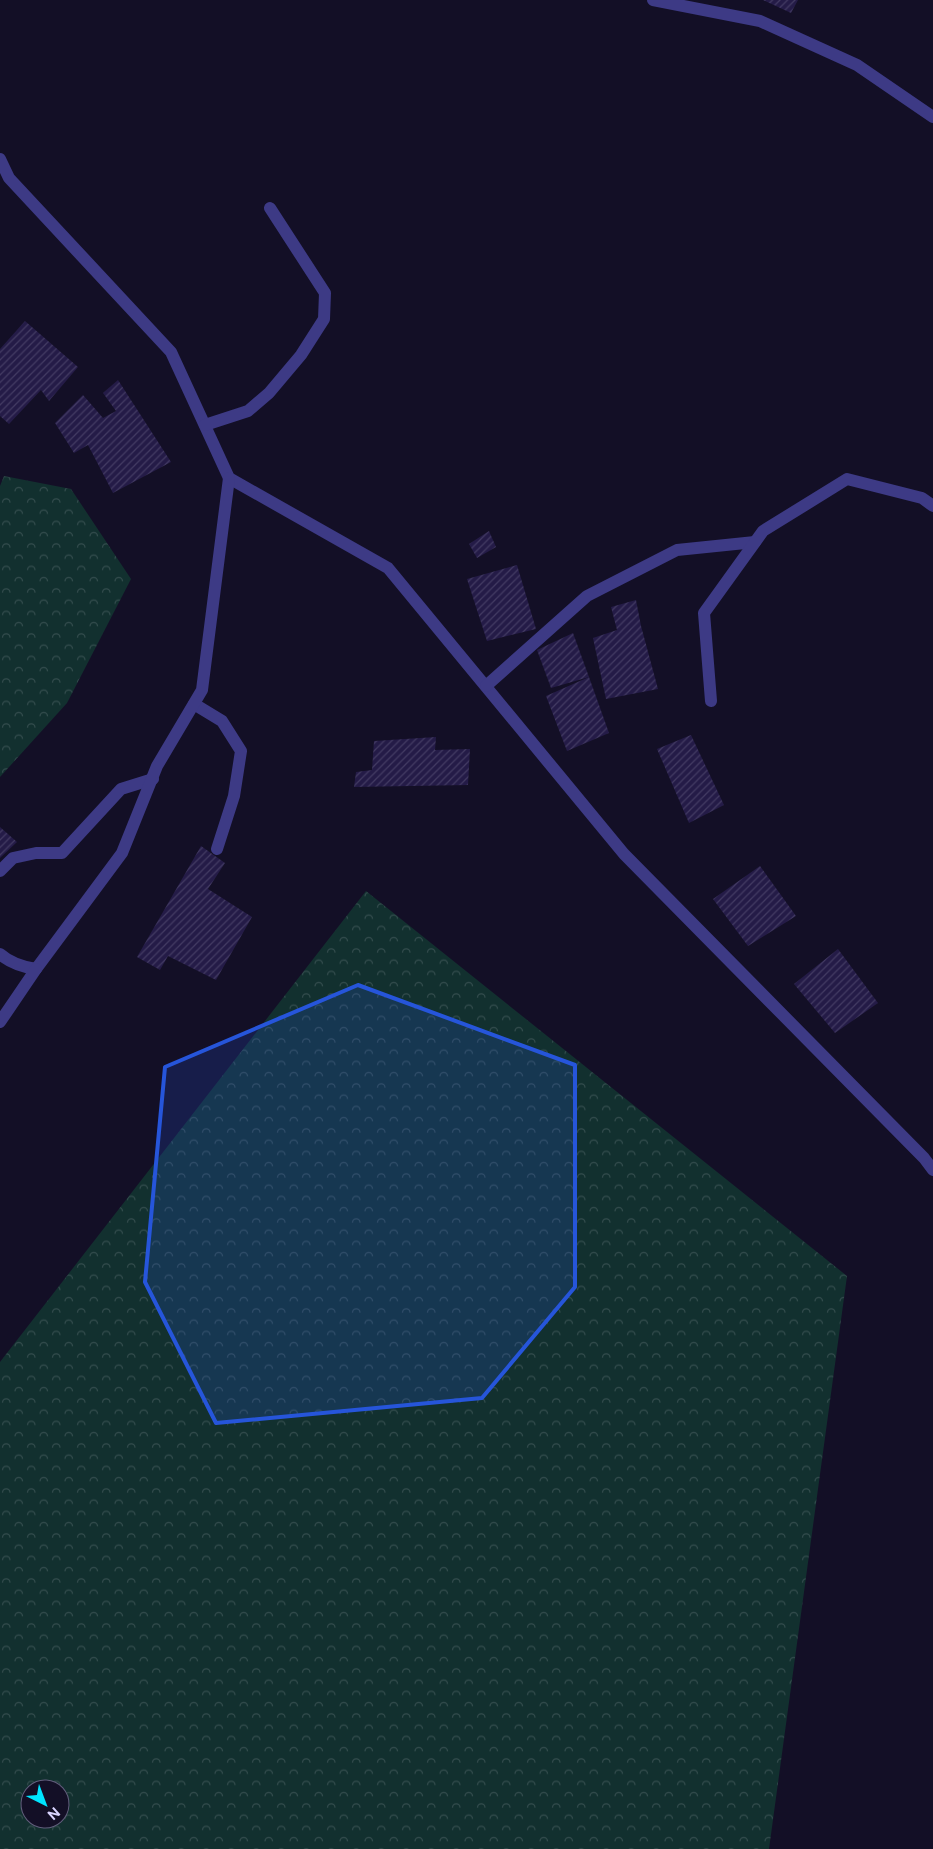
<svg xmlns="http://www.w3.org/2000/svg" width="933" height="1849" viewBox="0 0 933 1849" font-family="'Public Sans',sans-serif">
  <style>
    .forest { fill: url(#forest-crowns); fill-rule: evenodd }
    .building { fill: url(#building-hatch) }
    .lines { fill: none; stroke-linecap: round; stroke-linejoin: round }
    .minor { stroke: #3d3a85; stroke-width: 12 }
    .marked { fill: #2655da; fill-opacity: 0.2; stroke: #2655da; stroke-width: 4; stroke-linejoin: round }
  </style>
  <defs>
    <pattern id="forest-crowns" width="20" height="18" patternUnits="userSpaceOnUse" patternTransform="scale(1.25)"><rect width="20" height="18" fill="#12302f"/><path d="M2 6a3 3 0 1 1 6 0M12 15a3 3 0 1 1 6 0" fill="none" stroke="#344d4e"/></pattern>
    <pattern id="building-hatch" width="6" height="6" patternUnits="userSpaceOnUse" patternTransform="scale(1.25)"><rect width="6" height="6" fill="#241b47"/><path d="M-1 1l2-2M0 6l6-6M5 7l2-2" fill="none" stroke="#433b63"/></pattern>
  </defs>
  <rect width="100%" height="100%" fill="#130f26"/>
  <g class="forest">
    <path d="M4 476 71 489 131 579 67 703 0 777V486Z"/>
    <path d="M366 891 847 1276 769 1849H0V1362ZM30 1789H60V1819H30Z"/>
  </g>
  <g class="building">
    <path d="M763 0H798L791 13Z"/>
    <path d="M25 321 78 367 49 401 41 390 9 424 0 416V349Z"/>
    <path d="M118 380 171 462 113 493 88 445 74 453 55 423 83 395 103 418 116 411 103 393Z"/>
    <path d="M489 531 496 547 477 558 469 544Z"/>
    <path d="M517 565 536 629 487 641 467 579Z"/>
    <path d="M636 600 641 626 658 689 606 699 593 638 617 630 611 607Z"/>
    <path d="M573 633 589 677 551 688 537 650Z"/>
    <path d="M589 677 609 733 567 751 546 696Z"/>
    <path d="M691 735 724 805 689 823 657 749Z"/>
    <path d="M436 737 435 750 470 749 468 785 354 787 356 772 372 770 374 741Z"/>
    <path d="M0 827 17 842 0 858Z"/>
    <path d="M201 846 225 863 208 889 252 917 216 980 168 956 160 970 137 957Z"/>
    <path d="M760 866 796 916 748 946 713 899Z"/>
    <path d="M838 949 878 1003 835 1033 794 984Z"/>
  </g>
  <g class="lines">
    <g class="minor">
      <path d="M653 0 760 21 857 65 933 117"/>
      <path d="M0 159 9 178 171 352 229 478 388 568 624 854 924 1158 933 1170"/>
      <path d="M205 425 248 411 269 393 301 355 324 319 325 293 270 208"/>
      <path d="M486 686 587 596 677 550 755 542"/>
      <path d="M711 701 704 613 763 531 847 479 922 498 933 506"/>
      <path d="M194 704 222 721 241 751 234 796 217 849"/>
      <path d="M0 871 13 858 36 853H62L121 789 153 779"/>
      <path d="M0 954C10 963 23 967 36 969L122 853 157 766 202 690 229 478"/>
      <path d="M0 1022 36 969"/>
    </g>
  </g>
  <path class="marked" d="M358 985 575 1065V1287L482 1398 216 1423 145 1282 165 1067Z"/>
  <g transform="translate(45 1804) rotate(138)"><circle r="24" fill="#130f26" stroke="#625e7d"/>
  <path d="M0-4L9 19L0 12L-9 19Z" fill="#00e5ff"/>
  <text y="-8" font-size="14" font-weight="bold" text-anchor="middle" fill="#d9d4ff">N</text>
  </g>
</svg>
